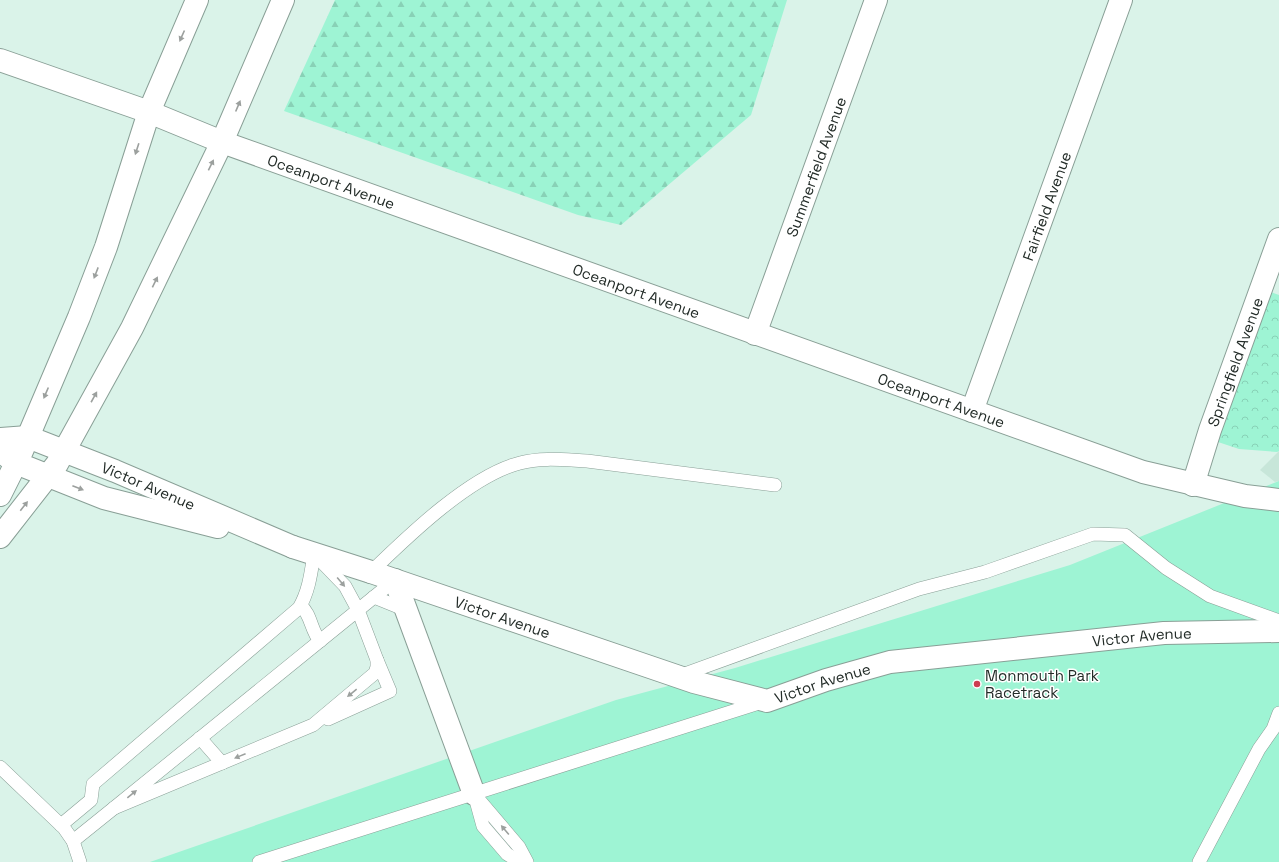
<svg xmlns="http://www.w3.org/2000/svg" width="1279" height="862" viewBox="0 0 1279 862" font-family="'Space Grotesk',sans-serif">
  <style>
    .built { fill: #c7e6d9 }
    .grass { fill: #9ef4d4 }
    .forest { fill: url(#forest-firs) }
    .park { fill: url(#park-crowns) }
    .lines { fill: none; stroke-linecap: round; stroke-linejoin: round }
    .lane-casing { stroke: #899f96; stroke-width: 14 }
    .street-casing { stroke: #899f96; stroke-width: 24 }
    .secondary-casing { stroke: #899f96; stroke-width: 24 }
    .highway-casing { stroke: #899f96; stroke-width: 24 }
    .lane { stroke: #fff; stroke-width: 13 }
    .street { stroke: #fff; stroke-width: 22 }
    .secondary { stroke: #fff; stroke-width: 22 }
    .highway { stroke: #fff; stroke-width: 22 }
    .oneway { fill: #9ca09e }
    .poi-dot { fill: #cd3d50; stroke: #fff; stroke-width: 1.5 }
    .labels { text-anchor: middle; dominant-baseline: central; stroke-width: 3; stroke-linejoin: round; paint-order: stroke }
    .street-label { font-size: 15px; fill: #232c28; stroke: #fff }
    .poi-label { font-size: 15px; fill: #232c28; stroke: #fff; text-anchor: start }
  </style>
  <defs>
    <pattern id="forest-firs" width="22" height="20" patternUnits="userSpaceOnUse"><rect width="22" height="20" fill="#9ef4d4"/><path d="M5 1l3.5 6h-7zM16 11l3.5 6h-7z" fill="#88d1b6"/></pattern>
    <pattern id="park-crowns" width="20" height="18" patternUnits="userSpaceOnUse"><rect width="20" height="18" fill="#9ef4d4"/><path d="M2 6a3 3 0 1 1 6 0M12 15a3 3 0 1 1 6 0" fill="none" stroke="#88d1b6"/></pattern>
  </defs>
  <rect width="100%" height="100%" fill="#daf3e9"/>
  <path class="built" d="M1279 451V481L1275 482 1260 470Z"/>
  <path class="grass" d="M1279 481V862H150L616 700 735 668 1070 565Z"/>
  <path class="forest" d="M335 0H787L751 115 621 225 578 215 284 111Z"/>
  <path class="park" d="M1265 290 1279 295V451L1277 452 1239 449 1209 439Z"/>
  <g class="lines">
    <defs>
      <g id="lane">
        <path d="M318 558 345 586 358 610 377 660V667L375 673 313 725 114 808C208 732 302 656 395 580"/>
        <path d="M371 572C408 536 471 475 520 463 542 457 565 460 587 461L775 485"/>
        <path d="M374 597 406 610"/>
        <path d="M301 606C311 614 311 631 320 641"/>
        <path d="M679 676 919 589 985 572 1093 534 1125 535 1166 568 1210 596 1279 621"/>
        <path d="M328 719 390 691 377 660"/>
        <path d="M200 738 222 763"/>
        <path d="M0 767 64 828 73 841 80 862"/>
        <path d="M474 794 519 847 527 862"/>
        <path d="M475 797 483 826 507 854 520 862"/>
        <path d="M61 825 91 800 93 784 299 608C309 591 311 573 314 554"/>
        <path d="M73 841 114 808"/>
        <path d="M259 862 762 702"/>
        <path d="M1199 862 1259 749 1273 729 1279 713"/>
      </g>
      <g id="street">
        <path id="s1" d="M755 334 876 0"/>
        <path id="s2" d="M972 411 1121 0"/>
        <path id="s3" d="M0 439 28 437 115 471 293 547"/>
        <path d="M0 451 16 463 104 498 218 527"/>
        <path id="s4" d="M1193 485 1210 430 1279 239"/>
        <path id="s5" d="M371 572 694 682 767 701 826 680 890 662 1164 633 1279 631"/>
        <path d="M395 580 474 794"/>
      </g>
      <g id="secondary">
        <path id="s6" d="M0 60 149 112 222 142 1143 472 1245 496 1279 500"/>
        <path d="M293 547 371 572"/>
      </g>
      <g id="highway">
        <path d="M0 495 22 451 79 317 106 247 149 112 197 0"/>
        <path d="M0 537 57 464 132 328 222 142 283 0"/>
      </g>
    </defs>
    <use href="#lane" class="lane-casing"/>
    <use href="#street" class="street-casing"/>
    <use href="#secondary" class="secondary-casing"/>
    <use href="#highway" class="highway-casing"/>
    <use href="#lane" class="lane"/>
    <use href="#street" class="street"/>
    <use href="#secondary" class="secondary"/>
    <use href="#highway" class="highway"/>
  </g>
  <defs><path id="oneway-solid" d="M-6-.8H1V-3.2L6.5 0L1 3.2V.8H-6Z"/></defs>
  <g class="oneway">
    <use href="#oneway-solid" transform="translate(182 36) rotate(114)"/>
    <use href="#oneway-solid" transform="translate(238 106) rotate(-67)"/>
    <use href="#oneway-solid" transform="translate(137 149) rotate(108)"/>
    <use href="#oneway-solid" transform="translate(211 165) rotate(-64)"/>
    <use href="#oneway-solid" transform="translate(96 273) rotate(111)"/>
    <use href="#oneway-solid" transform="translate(155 282) rotate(-64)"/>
    <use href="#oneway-solid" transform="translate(46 393) rotate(113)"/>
    <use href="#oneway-solid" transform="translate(94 397) rotate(-61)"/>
    <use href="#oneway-solid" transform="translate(78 488) rotate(21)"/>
    <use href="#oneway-solid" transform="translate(24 506) rotate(-52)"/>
    <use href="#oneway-solid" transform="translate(341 582) rotate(50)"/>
    <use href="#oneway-solid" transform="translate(352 693) rotate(141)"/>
    <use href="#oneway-solid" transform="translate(240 756) rotate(158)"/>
    <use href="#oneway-solid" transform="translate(132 794) rotate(-39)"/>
    <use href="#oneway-solid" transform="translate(505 830) rotate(-130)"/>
  </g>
  <circle class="poi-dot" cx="977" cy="684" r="4"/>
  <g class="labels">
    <g class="street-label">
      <text stroke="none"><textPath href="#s1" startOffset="178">Summerfield Avenue</textPath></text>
      <text stroke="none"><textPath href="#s6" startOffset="353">Oceanport Avenue</textPath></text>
      <text stroke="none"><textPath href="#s2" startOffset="218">Fairfield Avenue</textPath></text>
      <text stroke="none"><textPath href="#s6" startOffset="677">Oceanport Avenue</textPath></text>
      <text stroke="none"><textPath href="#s4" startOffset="130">Springfield Avenue</textPath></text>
      <text stroke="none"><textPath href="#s6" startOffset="1001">Oceanport Avenue</textPath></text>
      <text stroke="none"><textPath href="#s3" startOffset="158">Victor Avenue</textPath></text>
      <text stroke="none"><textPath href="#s5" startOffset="139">Victor Avenue</textPath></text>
      <text stroke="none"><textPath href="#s5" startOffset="799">Victor Avenue</textPath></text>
      <text stroke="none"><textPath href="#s5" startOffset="475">Victor Avenue</textPath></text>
    </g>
    <g class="poi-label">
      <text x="985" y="675">Monmouth Park<tspan x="985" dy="17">Racetrack</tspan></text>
    </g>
  </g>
</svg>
